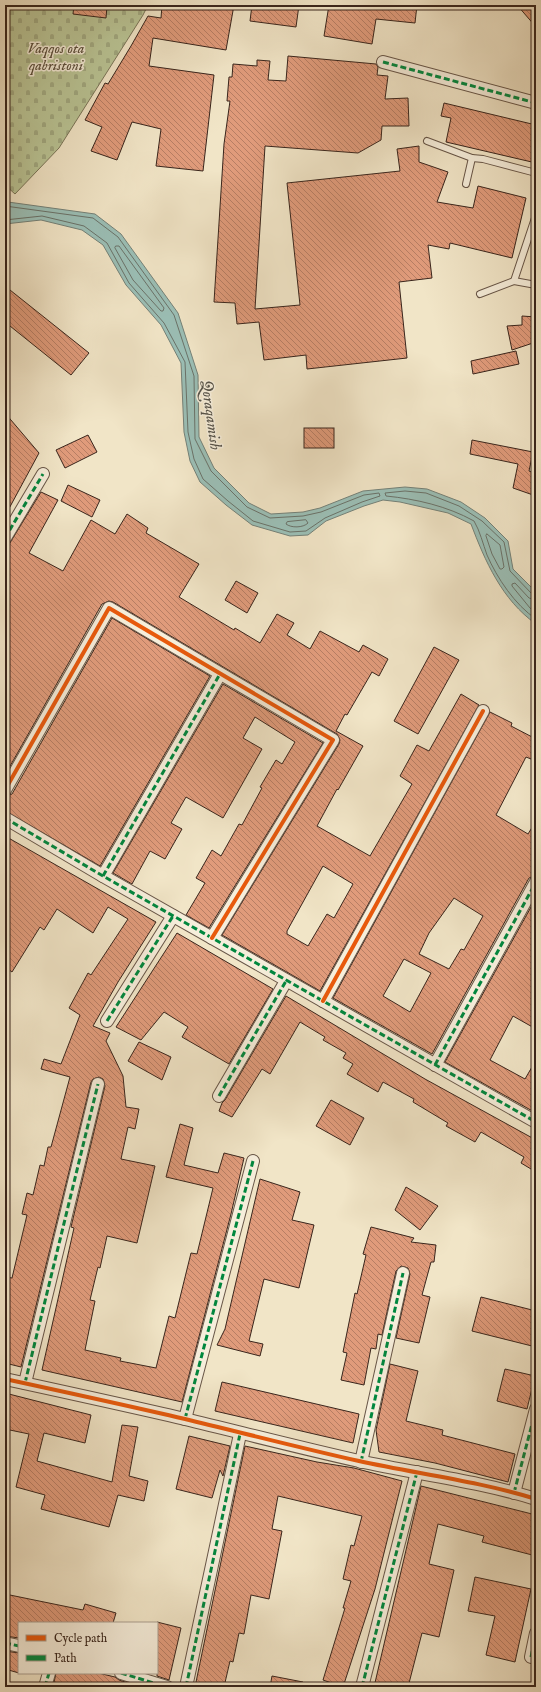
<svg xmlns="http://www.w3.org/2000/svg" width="541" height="1692" viewBox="0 0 541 1692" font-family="'IM FELL English',serif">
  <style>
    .cemetery { fill: url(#cemetery-stones); stroke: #7a7559 }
    .water { fill: #9bbfb6; stroke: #748178 }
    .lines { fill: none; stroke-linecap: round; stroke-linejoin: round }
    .shore { stroke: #6a7269; stroke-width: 1 }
    .building { fill: url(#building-back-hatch); stroke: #39251c; fill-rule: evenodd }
    .lane-casing { stroke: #675547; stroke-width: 8 }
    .street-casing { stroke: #675547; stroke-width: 14 }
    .lane { stroke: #f6eedb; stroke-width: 6 }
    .street { stroke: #f6eedb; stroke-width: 12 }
    .quiet { stroke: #00873e; stroke-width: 3; stroke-dasharray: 6 3; stroke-linecap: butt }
    .cycleway-casing { stroke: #f6eedb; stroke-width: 6 }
    .cycleway { stroke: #e8590c; stroke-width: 4 }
    .labels { text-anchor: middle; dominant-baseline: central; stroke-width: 3; stroke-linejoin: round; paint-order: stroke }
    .park-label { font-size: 15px; font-style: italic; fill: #594d3a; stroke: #f6eedb }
    .water-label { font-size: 16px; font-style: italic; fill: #56534a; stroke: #f6eedb }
  </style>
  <defs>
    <pattern id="cemetery-stones" width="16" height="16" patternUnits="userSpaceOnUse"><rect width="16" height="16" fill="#bac596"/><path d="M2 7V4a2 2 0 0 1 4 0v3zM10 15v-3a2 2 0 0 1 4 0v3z" fill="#a1a981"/></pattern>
    <pattern id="building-back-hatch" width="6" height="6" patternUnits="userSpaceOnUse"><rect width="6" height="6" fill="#e09b7b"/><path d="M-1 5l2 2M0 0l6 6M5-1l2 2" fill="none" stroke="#b77e64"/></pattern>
  </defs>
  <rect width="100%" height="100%" fill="#f1e5c7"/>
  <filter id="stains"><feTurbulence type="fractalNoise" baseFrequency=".005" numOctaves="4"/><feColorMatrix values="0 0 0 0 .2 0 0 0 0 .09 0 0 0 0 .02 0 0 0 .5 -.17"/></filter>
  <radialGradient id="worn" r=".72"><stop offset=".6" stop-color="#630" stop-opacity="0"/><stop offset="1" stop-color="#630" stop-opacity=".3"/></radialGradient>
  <path class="cemetery" d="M5 5H148L143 15 59 148 15 194 5 185Z"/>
  <path class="water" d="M8 202 95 214 121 234 178 313 198 375 199 437 214 468 249 503 271 514 303 512 320 508 363 491 405 487 427 489 461 502 485 518 508 541 513 569 536 592V624C502 600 485 561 471 524L448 513 400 502 383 500 364 506 326 521 308 535 290 536 252 525 226 505 200 482 190 461 184 432 181 363 161 325 126 285 103 245 82 230 41 220 5 224V203Z"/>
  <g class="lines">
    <g class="shore">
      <path d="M5 206 93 218 118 237 174 315 194 376 195 439 211 471 247 507 270 518 303 516 321 512 364 495 379 493 380 496 362 502 325 518 306 531 290 532 253 521 228 501 203 479 194 459 188 432 185 362 164 323 129 283 107 243 84 226 42 216 5 220"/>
      <path d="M116 246H119L164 308 163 311H161L133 280 115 248Z"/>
      <path d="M306 520 308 523C303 528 291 528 286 524L287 522Z"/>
      <path d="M487 534 500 545 504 567 502 569H500L492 554 486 536Z"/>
      <path d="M536 595 532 594 510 571 504 542 482 521 459 506 426 493 405 491 385 493 386 496C416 499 447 506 474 521 480 531 483 544 487 555 497 578 515 605 536 619"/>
      <path d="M536 600 529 598 515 583 512 584V586L530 608 536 613"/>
    </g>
  </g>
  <g class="building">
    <path d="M74 5 107 6 106 18 73 14Z"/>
    <path d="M162 5H234L226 50 153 38 149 66 214 75 203 171 156 166 161 129 132 122 117 160 91 151 102 127 85 120 105 83 108 84 131 46 148 16 161 18Z"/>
    <path d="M252 5H299L296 27 250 21Z"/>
    <path d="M329 5H417L415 23 376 19 372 44 324 36Z"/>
    <path d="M517 5H536V27Z"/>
    <path d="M288 56 376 64 378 67 377 75 388 76 385 99 408 98 409 126H382L381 140 358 153 265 146 255 309 300 305 287 183 400 171 397 149 419 146V162L448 172 437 202 473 208 478 186 526 198 512 258 450 243 449 249 428 245 432 278 399 282 407 358 307 369 306 355 264 360 259 322 237 324 235 303 214 302 224 144 230 101H227L229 77H232L233 64 257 66V60L270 61 268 80 286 81Z"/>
    <path d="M444 103 536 125V163L446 142 451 118 441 116Z"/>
    <path d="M5 286 89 353 71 375 5 322Z"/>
    <path d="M522 316 536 317V342L512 350 507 326 522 325Z"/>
    <path d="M516 351 519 364 473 374 471 361Z"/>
    <path d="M5 413 39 453 5 516Z"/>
    <rect x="304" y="428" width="30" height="20"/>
    <path d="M88 435 97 452 65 468 56 450Z"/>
    <path d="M472 440 533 452 529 471 536 474V496L513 488 518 464 470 454Z"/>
    <path d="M68 485 100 500 92 517 61 501Z"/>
    <path d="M41 492 58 500 29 553 63 571 91 520 115 534 127 514 148 528 146 533 199 564 179 597 234 630 235 628 260 643 277 614 294 623 287 635 310 649 320 631 359 652 363 645 388 659 379 676 372 672 347 715 345 714 336 731 363 746 338 790 337 789 317 826 370 856 412 784 400 776 417 745 429 751 461 694 479 705 320 991 222 935 339 744 340 740 337 734 113 602 109 601 102 604 5 775V551ZM323 866 353 884 334 918 327 914 308 946 287 934V931Z"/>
    <path d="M236 581 258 593 247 613 225 600Z"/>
    <path d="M112 618 210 676 100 866 5 811V797L12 794Z"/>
    <path d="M434 647 459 660 418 734 394 721Z"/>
    <path d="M223 684 323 743 209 928 186 915 205 883 196 878 212 850 221 856 239 824 242 825 262 788 260 787 276 760 282 764 295 742 255 717 243 738 262 749 223 818 186 797 171 823 182 829 165 859 150 851 132 884 113 873Z"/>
    <path d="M490 712 512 723 511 726 536 739V761L526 757 496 815 528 834 536 821V875L529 878 432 1054 333 998ZM454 898 483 916 464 950 461 949 449 969 419 954 429 933ZM404 959 431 973 410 1012 383 996Z"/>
    <path d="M5 836 156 922 118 982 93 1026 110 1033 106 1041 123 1076 126 1107 139 1109 135 1129 128 1127 121 1159 155 1166 137 1243 107 1236 100 1268 98 1267 90 1300 95 1301 85 1350 121 1358 120 1361 156 1368 169 1316 175 1318 191 1253 197 1254 213 1188 166 1177 180 1124 193 1128 184 1165 218 1173 224 1153 244 1158 231 1214 182 1402 42 1370 74 1228 71 1227 105 1086 103 1079 99 1077 93 1079 91 1082 21 1367 5 1363V1277L12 1278 27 1215 22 1214 27 1193 33 1195 40 1165 44 1166 48 1147H51L70 1077 41 1069 44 1059 61 1064 80 1015 69 1008 88 973 91 975 128 919 108 907 93 933 57 909 44 930 40 927 12 972 5 967Z"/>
    <path d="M536 898V1029L513 1016 490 1060 525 1079 536 1060V1113L445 1062Z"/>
    <path d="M177 933 273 989 229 1064 182 1037 188 1027 164 1012 141 1040 116 1027Z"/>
    <path d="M286 996 425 1079 536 1140V1172L521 1163 524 1157 481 1132 475 1142 446 1126 448 1123 413 1102 414 1099 383 1082 378 1092 347 1074 353 1064 343 1058 346 1053 323 1040 325 1037 300 1022 270 1074 262 1069 232 1117 219 1111 222 1103 225 1100Z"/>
    <path d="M139 1042 171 1057 162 1080 128 1061Z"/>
    <path d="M331 1100 364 1118 350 1145 316 1126Z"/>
    <path d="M260 1179 300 1192 292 1220 314 1225 299 1288 264 1279 249 1341 263 1344 260 1356 217 1345 225 1329Z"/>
    <path d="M406 1187 438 1206 420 1230 395 1210Z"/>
    <path d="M371 1227 414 1238 411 1242 436 1245 434 1262H431L422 1295 430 1297 419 1343 396 1338 410 1274 408 1268 401 1266 396 1271 382 1335 378 1334 376 1349 371 1348 364 1385 341 1380 347 1353 343 1352 355 1293 357 1294 366 1255 363 1254Z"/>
    <path d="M481 1297 536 1311V1347L472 1331Z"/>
    <path d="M390 1364 418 1371 406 1421 443 1430 442 1435 515 1454 508 1482 435 1463 379 1452 376 1430Z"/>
    <path d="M505 1369 535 1376 527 1409 497 1401Z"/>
    <path d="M222 1382 359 1414 353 1443 215 1411Z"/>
    <path d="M5 1393 91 1415 85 1443 44 1433 37 1461 112 1482 122 1425 138 1427 129 1476 148 1481 144 1501 118 1495 109 1527 41 1509 45 1495 16 1487 29 1434 5 1429Z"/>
    <path d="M189 1436 230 1446 223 1476 220 1470 212 1498 176 1489Z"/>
    <path d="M245 1446 317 1462 354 1468 402 1481 375 1589 343 1687 323 1680 345 1608H343L351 1581 343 1579 351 1545 354 1546 362 1516 278 1496 272 1529 282 1531 269 1599 251 1595 244 1634 239 1633 233 1662 230 1661 224 1687H195Z"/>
    <path d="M421 1486 536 1515V1556L482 1542 484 1536 438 1524 429 1564 454 1570 439 1637 422 1633 408 1687H374Z"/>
    <path d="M475 1577 531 1589 515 1662 486 1655 495 1616 468 1611Z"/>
    <path d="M5 1594 83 1610 85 1604 116 1613 113 1623H19V1638L5 1636Z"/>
    <path d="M157 1622 181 1628 169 1680 157 1676Z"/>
    <path d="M5 1651 19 1653V1673L5 1669Z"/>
    <path d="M56 1673H98L115 1677 119 1680 140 1687H53Z"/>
    <path d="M272 1676 303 1682 302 1687H270Z"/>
  </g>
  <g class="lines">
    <defs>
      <g id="lane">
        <path d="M427 141 472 158 483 159 536 173"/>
        <path d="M466 184 472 158"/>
        <path d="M514 281 536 285"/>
        <path d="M480 294 514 281 536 215"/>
      </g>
      <g id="street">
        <path d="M383 62 536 103"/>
        <path d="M5 538 43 474"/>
        <path d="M5 790 109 608 333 740 212 938"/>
        <path d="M5 818 103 876 536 1122"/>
        <path d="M103 876 220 674"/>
        <path d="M323 1001 483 711"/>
        <path d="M107 1021 173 916"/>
        <path d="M435 1065 536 882"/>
        <path d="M219 1096 286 981"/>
        <path d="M5 1379C65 1392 125 1405 185 1419 243 1433 301 1448 359 1461 418 1474 478 1481 536 1499"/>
        <path d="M25 1383 98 1084"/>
        <path d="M185 1419 253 1161"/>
        <path d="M361 1462 403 1273"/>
        <path d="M514 1493 536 1409"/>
        <path d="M5 1643 19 1646"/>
        <path d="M531 1657 536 1633"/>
        <path d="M121 1673 167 1687"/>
        <path d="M45 1687 49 1673"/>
        <path d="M186 1687 240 1434"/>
        <path d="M362 1687 417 1472"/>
      </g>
    </defs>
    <use href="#lane" class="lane-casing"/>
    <use href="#street" class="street-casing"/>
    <use href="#lane" class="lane"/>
    <use href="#street" class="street"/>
    <g class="quiet">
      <path d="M383 62 536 103"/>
      <path d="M5 538 43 474"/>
      <path d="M5 818 103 876 536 1122"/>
      <path d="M103 876 220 674"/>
      <path d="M107 1021 173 916"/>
      <path d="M435 1065 536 882"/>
      <path d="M219 1096 286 981"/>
      <path d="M25 1383 98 1084"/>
      <path d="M185 1419 253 1161"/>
      <path d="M361 1462 403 1273"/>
      <path d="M514 1493 536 1409"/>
      <path d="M5 1643 19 1646"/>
      <path d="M531 1657 536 1633"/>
      <path d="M121 1673 167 1687"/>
      <path d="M45 1687 49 1673"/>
      <path d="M186 1687 240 1434"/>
      <path d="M362 1687 417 1472"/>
    </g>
    <defs>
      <g id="cycleway">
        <path d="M5 790 109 608 333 740 212 938"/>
        <path d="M323 1001 483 711"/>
        <path d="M5 1379C65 1392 125 1405 185 1419 243 1433 301 1448 359 1461 418 1474 478 1481 536 1499"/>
      </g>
    </defs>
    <use href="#cycleway" class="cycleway-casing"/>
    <use href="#cycleway" class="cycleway"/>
  </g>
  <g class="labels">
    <g class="park-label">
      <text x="56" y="48">Vaqqos ota<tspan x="56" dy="17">qabristoni</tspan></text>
    </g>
    <g class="water-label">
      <text transform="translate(210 415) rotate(82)">Qoraqamish</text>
    </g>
  </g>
  <rect width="541" height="1692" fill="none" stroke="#f1e5c7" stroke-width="20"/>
  <rect x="6" y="6" width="529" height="1680" fill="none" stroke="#39251c" stroke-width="2"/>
  <rect x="10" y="10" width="521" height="1672" fill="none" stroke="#39251c"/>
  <rect x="18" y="1622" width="140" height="52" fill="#f6eedb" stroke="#aa9e8f"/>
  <rect x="26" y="1635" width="20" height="6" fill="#e8590c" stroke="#aa9e8f"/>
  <text x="54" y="1642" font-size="12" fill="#39251c">Cycle path</text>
  <rect x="26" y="1655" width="20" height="6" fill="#00873e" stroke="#aa9e8f"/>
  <text x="54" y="1662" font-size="12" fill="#39251c">Path</text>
  <rect width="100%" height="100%" filter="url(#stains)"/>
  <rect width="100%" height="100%" fill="url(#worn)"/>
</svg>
